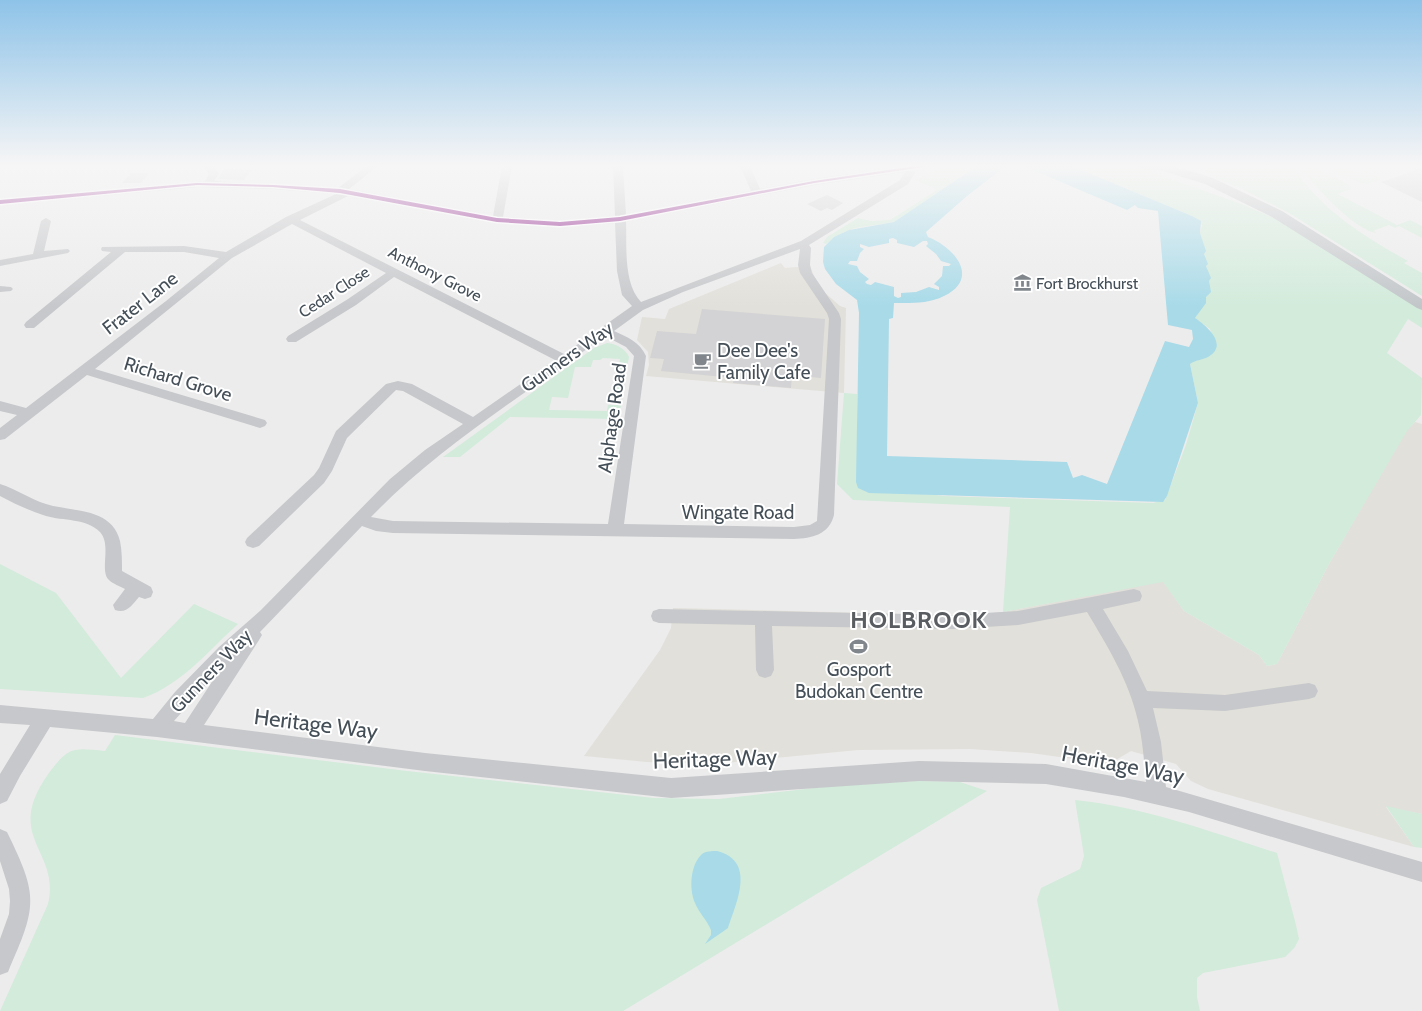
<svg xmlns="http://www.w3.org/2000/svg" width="1422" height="1011" viewBox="0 0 1422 1011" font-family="Cabin,sans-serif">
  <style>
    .commercial { fill: #e2e0da }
    .green { fill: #d2ebdb }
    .water { fill: #a8dae8; fill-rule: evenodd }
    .building { fill: #d3d3d5 }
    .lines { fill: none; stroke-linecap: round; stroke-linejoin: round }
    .minor { fill: #c6c8cb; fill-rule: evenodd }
    .major { fill: #c2c6c9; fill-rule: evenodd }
    .bus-1-casing { stroke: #fff; stroke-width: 3 }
    .bus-1 { fill: #91268e; fill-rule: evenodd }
    .labels { text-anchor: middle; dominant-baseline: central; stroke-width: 4; stroke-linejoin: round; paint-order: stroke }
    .far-street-label { font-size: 16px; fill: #454f58; stroke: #fff }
    .far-poi-label { font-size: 16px; fill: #454f58; stroke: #fff; text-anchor: start }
    .street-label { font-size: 19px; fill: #454f58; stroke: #fff }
    .poi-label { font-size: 19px; fill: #454f58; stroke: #fff; text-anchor: start }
    .near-street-label { font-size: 22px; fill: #454f58; stroke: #fff }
    .district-label { font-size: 24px; font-weight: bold; letter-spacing: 1px; fill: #595c60; stroke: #fff }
  </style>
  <rect width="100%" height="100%" fill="#edecec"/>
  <g class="commercial">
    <path d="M781 263 785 268 810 266 814 276 823 291 840 306 846 308 844 393 646 376 649 365 648 352 637 340 642 317 665 319 669 309Z"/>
    <path d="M1415 422 1422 424V814L1386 807 1414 847 1208 789 1191 781 1176 764 1131 751 1109 764 1031 753 970 749 858 750 714 764 647 762 584 756 660 650 671 628 673 608 947 615 977 614 1003 612 1163 581 1184 611 1259 655 1267 666 1277 664 1329 564 1407 430Z"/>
  </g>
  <g class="green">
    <path d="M941 166H977L894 222 855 228 842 233 826 244 823 243 827 237 858 218 871 221 890 220 937 190 915 180Z"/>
    <path d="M1072 166H1136L1244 205 1276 219 1422 310V328L1408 319 1387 353 1422 378 1421 415 1407 431 1329 564 1277 664 1267 666 1259 655 1184 611 1163 582 1003 612 1010 507 853 500 837 484 844 393 857 394V485L943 496 1153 503 1165 500 1186 445 1198 403 1190 364C1198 357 1212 360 1216 347L1210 329 1195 318C1213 293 1209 283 1204 254L1205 251 1200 233 1202 225 1192 216Z"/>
    <path d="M1197 166H1290C1293 170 1297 172 1300 177 1329 215 1367 238 1408 261L1404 263 1422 273V296L1289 213 1238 187 1214 178Z"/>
    <path d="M1304 166 1314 167 1348 184 1351 189 1338 194 1397 225 1410 220 1422 226V238L1399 226 1395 228 1389 225 1373 231 1377 233C1357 232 1316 188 1304 172L1302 167Z"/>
    <path d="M1324 166H1346L1360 173 1366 171 1381 179 1368 184 1359 183Z"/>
    <path d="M607 343C616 344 625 348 629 357L621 398H613L620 359 603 358 600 360H593L591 367H575L568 398 552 397 549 410 607 411 608 405H621L618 419 510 417 460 457H443L594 348Z"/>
    <path d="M0 564 56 593 121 678 194 604 238 624C209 650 181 685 143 698L0 689Z"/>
    <path d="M115 735 407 771 654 798 719 799 831 786 918 781 960 782 987 791 623 1011H0L48 904C61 850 2 838 49 773 69 746 73 748 105 751Z"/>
    <path d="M1075 800C1144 807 1211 832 1277 853L1296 925 1299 939 1295 947 1285 957 1203 973 1197 978V997L1200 1011H1059L1037 900 1041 888 1080 869 1084 856Z"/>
    <path d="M1386 806 1422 814V848L1414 847Z"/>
  </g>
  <g class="water">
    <path d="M977 166H1006L967 196 926 232 928 237C954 247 981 278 944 296 928 304 911 303 894 303L893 318 889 319 887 456 1067 462 1073 478 1082 475 1107 484 1165 341 1189 347 1193 339 1192 330 1168 325 1158 211 1138 208 1135 205 1127 210 1023 166H1072L1192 216 1201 221 1200 233 1206 251 1204 254 1208 264 1206 266 1211 278 1209 281 1211 292 1206 297V303L1195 318C1207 326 1229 345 1208 357 1202 360 1195 360 1190 364L1198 403 1167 496 1163 502 869 493 858 488 856 482 859 313 857 300 836 284 825 269 823 262 824 247 834 237 849 230 894 222ZM893 238 897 240V243L914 247 923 241H927L928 244 926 246 936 254 941 261 951 264 949 266H943L942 276 934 284 939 287V290L929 287 916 292 901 293V297L898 298 894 296V287L875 282 871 285 867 284 865 282 869 279 860 272 857 266 848 264 850 261H857L860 253 864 249 860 247V244L869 247 889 243V239Z"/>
    <path d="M717 851C756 861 737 901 728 928L705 944 711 935V930C707 920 699 913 695 903 689 889 690 865 702 854 706 851 712 851 717 851Z"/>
  </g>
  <g class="building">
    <path d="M1422 168V202L1381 182 1396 177Z"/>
    <path d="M224 169 252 170 244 180 218 179Z"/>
    <path d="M131 173H149L141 183H122Z"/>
    <path d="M827 195 843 203 832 210 827 208 821 211 807 204Z"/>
    <path d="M702 309 825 319 821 378 792 375 791 388 733 383 734 378 661 371 664 359 650 358 657 331 696 334Z"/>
  </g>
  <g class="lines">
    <g class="minor">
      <path d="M203 166H213L219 174 214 181 338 188 367 166H378L349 189 493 216 502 166H512L503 217 560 221 615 216 613 166H623L626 215 751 191 740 166H750L760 189 814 179 905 166H929L927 168 914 170 915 173 908 184 809 245 811 248 810 265 812 273 839 313 841 319 834 515C829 535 812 538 794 539L393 533 376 531 362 526 260 632 262 635 259 640 204 725 425 753 671 778 919 761 1046 764 1146 782C1144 762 1143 741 1138 721 1129 681 1108 647 1087 612L1018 625 953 629 772 626 774 670 771 676 765 678 759 676 756 670 755 625 659 623 653 621 651 616 653 611 659 609 953 615 1018 611 1134 589 1140 591 1142 596 1140 601 1103 609 1128 651 1147 691 1225 695 1309 683 1315 685 1318 691 1315 697 1309 699 1225 711 1153 708 1161 742 1166 787 1422 862V882L1189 812 1124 797 1046 784 919 781 671 798 425 771 157 737 50 727 20 776 7 801 0 804V774L30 725 0 723V705L153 719 175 692 219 647 261 610 390 479 425 450 463 424 403 391 396 390 347 438 332 471 324 483 259 546 253 548 247 546 245 542 247 538 314 475 319 468 336 431 386 384 398 381 412 384 473 417 555 360 394 277 356 305 296 342H288L286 339 288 336 348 299 386 273 292 224 232 258 95 369 265 420 267 423 265 426 260 428 87 375 5 439 0 440V428L17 415 0 411V401L26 408 166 301 219 258 184 252H125L34 328H26L24 325 26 322 111 252 102 251 101 249 102 247 184 246 226 252 286 217 336 194 273 189 197 187 0 205V199L205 181 209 174ZM905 172 900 180 801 241 641 302C623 283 627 246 626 221L814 185ZM348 196 497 223 560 227 615 223 617 271 622 295 632 306 564 354 300 220ZM800 249 798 265 800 273 827 313 829 319 817 521 810 525 794 527 624 524 646 356C640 342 627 337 614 331L643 310 683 292ZM605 336 626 347 634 356 608 524 393 521 371 517C440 446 525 394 605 336ZM221 668 185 723 174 721Z"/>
      <path d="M46 218 51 221 44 251 68 249 70 251 68 253 0 266V260L33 254 41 221Z"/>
      <path d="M0 286 11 287 13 289 11 291 0 292Z"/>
      <path d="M0 484C16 489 30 499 46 504 71 512 112 507 120 541 122 551 122 561 122 571L151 587 153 592 151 597 145 599 139 597C132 605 127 614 115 610L113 605 125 589C120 586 113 584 109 580 99 571 112 545 100 532 86 518 63 521 46 516 30 511 15 504 0 496Z"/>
      <path d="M0 829 7 832C39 897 37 906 8 972L0 975V939L9 914 10 901 9 889 0 861Z"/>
    </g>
    <path class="major" d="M1140 166H1174L1213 178 1282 211 1422 299V310L1417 308 1272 217 1205 184 1160 170 1142 169Z"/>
    <defs>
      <path id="bus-1" d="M915 166H926L924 167 814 183 620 221 560 226 497 222 340 193 273 187 197 185 0 204V200L197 183 273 185 340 189 497 218 560 222 620 217 814 181Z"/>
    </defs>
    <use href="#bus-1" class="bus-1-casing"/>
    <use href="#bus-1" class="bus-1"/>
  </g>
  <linearGradient id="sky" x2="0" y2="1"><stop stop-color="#8ec3e8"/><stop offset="0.54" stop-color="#f7f6f6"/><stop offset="1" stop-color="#f7f6f6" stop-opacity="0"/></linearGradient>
  <rect width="1422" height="307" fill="url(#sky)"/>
  <defs>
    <symbol id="museum-bare" viewBox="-9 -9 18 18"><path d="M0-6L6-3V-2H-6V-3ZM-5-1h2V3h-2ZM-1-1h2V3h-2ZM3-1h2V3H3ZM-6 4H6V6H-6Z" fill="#80868c" stroke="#fff" stroke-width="2.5" paint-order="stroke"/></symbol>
    <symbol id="cafe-bare" viewBox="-9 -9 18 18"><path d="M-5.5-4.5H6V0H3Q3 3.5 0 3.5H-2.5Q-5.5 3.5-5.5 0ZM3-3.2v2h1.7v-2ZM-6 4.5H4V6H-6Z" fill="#80868c" stroke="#fff" stroke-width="2.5" paint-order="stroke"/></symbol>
    <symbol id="stadium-bare" viewBox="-9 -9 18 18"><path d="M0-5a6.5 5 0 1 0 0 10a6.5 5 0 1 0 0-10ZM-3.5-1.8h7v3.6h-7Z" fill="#80868c" stroke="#fff" stroke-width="2.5" paint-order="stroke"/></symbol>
  </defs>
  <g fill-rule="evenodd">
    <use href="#museum-bare" x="1010" y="270" width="25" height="25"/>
    <use href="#cafe-bare" x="690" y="348" width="25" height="25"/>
    <use href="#stadium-bare" x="846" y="634" width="25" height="25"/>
  </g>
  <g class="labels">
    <g class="far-street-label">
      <text transform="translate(435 274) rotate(27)">Anthony Grove</text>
      <text transform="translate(334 292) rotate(-33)">Cedar Close</text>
    </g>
    <g class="far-poi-label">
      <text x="1036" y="283">Fort Brockhurst</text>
    </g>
    <g class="street-label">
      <text transform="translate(140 303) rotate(-38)">Frater Lane</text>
      <text transform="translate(567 357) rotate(-35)">Gunners Way</text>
      <text transform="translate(178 379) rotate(17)">Richard Grove</text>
      <text transform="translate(612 418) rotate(-82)">Alphage Road</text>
      <text x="738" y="512">Wingate Road</text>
      <text transform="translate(211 671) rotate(-46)">Gunners Way</text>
    </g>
    <g class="poi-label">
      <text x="717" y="350">Dee Dee's<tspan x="717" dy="22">Family Cafe</tspan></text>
      <text x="859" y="669" text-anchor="middle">Gosport<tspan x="859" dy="22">Budokan Centre</tspan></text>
    </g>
    <g class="near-street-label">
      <text transform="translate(316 724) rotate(7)">Heritage Way</text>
      <text transform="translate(715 759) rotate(-2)">Heritage Way</text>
      <text transform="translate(1123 765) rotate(11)">Heritage Way</text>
    </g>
    <g class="district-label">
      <text x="919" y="619">HOLBROOK</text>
    </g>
  </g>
</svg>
